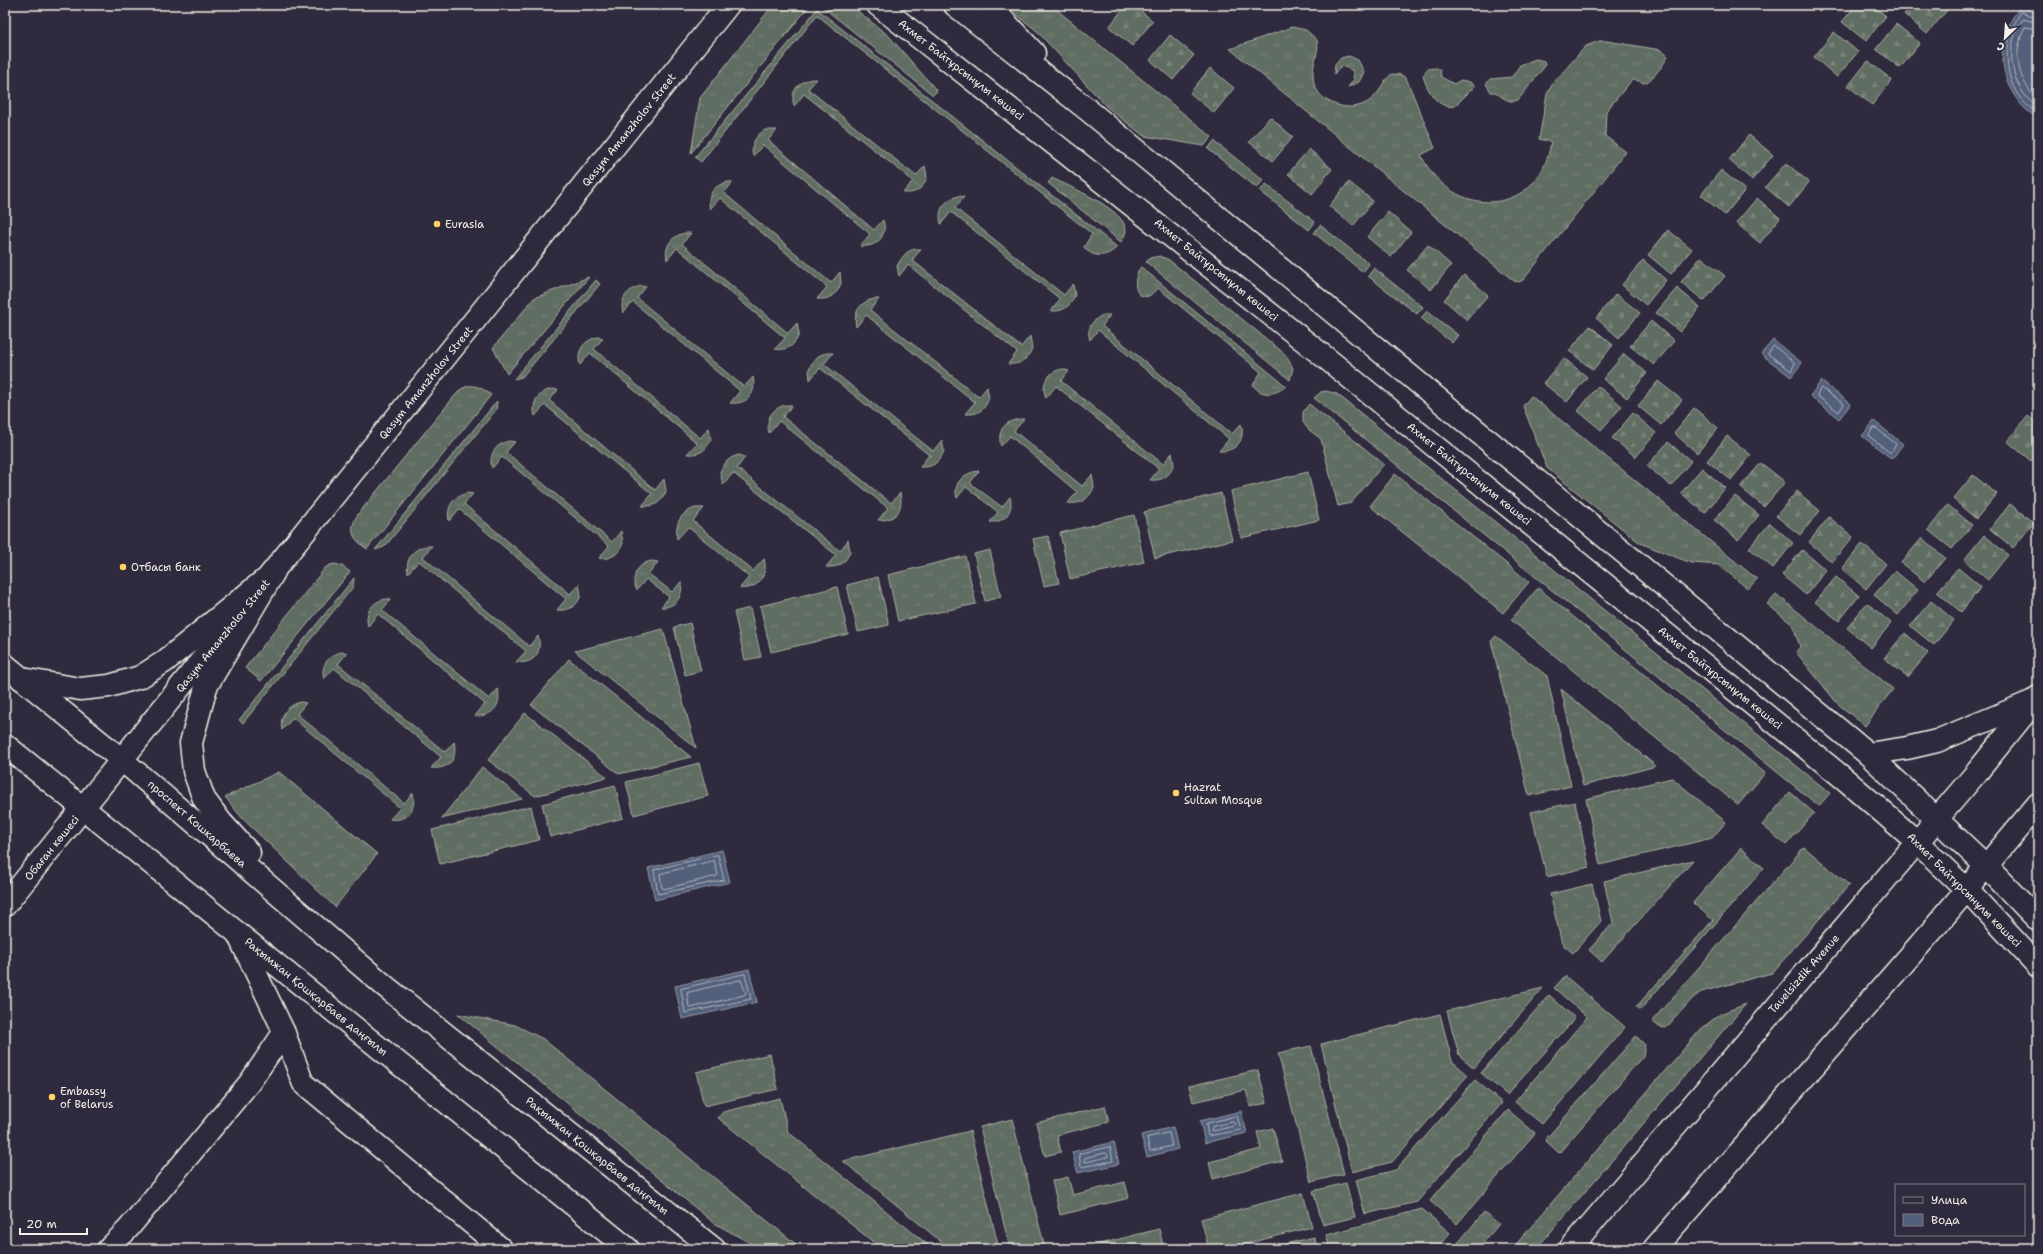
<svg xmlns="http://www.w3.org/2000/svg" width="2043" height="1254" viewBox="0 0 2043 1254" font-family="'Shantell Sans',sans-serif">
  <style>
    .grass { fill: url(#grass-tufts); stroke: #aaafa5 }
    .forest { fill: url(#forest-firs); stroke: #aaafa5 }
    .water { fill: #53607c; stroke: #939aa7 }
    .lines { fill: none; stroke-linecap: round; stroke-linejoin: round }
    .shore { stroke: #b4b7bd; stroke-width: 1 }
    .minor-casing { stroke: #f4f1e8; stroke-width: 24 }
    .tertiary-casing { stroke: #f4f1e8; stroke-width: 25 }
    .secondary-casing { stroke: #f4f1e8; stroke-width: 25 }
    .minor { stroke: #2f2a3d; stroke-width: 21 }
    .tertiary { stroke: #2f2a3d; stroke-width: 22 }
    .secondary { stroke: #2f2a3d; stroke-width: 22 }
    .poi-dot { fill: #ffd166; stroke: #2f2a3d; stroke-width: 1.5 }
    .labels { text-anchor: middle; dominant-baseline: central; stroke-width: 3; stroke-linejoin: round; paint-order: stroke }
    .street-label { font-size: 11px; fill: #f4f1e8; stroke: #2f2a3d }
    .poi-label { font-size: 11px; fill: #f4f1e8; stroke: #2f2a3d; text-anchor: start }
  </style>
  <defs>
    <pattern id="grass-tufts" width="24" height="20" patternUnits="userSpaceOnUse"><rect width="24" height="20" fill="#616d62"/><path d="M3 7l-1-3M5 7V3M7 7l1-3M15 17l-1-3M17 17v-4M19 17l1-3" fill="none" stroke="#788278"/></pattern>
    <pattern id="forest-firs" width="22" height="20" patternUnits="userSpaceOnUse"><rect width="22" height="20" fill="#616d62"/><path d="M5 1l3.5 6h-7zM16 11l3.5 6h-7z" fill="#788278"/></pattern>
  </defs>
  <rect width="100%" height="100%" fill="#2f2a3d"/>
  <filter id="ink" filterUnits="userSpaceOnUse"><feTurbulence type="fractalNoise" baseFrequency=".025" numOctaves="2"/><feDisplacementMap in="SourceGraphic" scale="8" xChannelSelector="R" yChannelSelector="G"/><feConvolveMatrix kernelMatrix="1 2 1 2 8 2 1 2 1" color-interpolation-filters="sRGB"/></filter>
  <g filter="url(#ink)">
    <g class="grass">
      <path d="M773 5H810L691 153 700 98Z"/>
      <path d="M820 5H850L889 36 937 91 933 95Z"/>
      <path d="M1004 5H1051L1212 137 1204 146 1144 136 1107 107 1036 30Z"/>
      <path d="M817 9 1117 247C1108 257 1093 259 1084 247L1092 234 817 15 701 162 695 157Z"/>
      <path d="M1292 27 1306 30 1317 40C1320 52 1312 63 1313 76 1313 86 1319 96 1328 101 1345 111 1367 109 1379 91 1383 84 1385 79 1392 74L1401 75 1406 78 1435 148 1421 155C1452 221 1540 218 1551 142L1539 139 1547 94 1553 83 1586 46 1599 41H1607L1661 50 1668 56C1666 62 1650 83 1644 83 1639 82 1637 79 1632 80L1606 111 1605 136 1626 152 1523 280 1519 282 1514 281 1230 49Z"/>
      <path d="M1349 56 1358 60 1364 72 1359 82 1348 87 1354 80 1352 70 1341 66 1334 74 1335 65 1341 58Z"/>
      <path d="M1536 59 1544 61 1545 66 1518 100C1509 104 1502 97 1495 92H1491L1486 84 1490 79 1512 77 1520 65Z"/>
      <path d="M1437 68 1440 70 1441 77 1454 84 1461 80 1470 82 1475 86 1455 106C1438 110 1427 90 1423 76L1427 69Z"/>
      <path d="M817 79 808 89 916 176 925 166 927 177C923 189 916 194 903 193L913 181 804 94 794 106C789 90 801 78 817 79Z"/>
      <path d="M765 130H777L768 140 874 230 883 220C888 236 877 248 860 246L870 234 763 145 753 156C750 145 755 136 765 130Z"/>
      <path d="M1214 141 1263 180 1257 188 1208 149Z"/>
      <path d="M1052 178C1068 186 1126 209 1126 231 1125 235 1123 239 1121 242L1048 183Z"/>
      <path d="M728 182H733L724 193 831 283 840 272 841 283C837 295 830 300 817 299L827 287 720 198 710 209C706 195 714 185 728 182Z"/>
      <path d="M1266 184 1315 222 1309 230 1260 191Z"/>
      <path d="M959 196 964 197 955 208 1064 295 1073 284 1075 295C1070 307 1063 312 1051 311L1060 299 951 212 941 224C937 210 945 199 959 196Z"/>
      <path d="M1320 225 1369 264 1363 272 1314 233Z"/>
      <path d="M686 233H691L682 244 788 333 797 323 799 334C795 346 787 351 775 349L785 338 677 248 667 260C664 246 672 235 686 233Z"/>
      <path d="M921 249 912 260 1021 347 1030 336 1032 348C1028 360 1020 365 1008 364L1017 352 908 265 899 276 897 266C903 255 908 248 921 249Z"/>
      <path d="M1160 256 1169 260 1285 354 1293 368 1290 380 1146 262 1150 258Z"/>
      <path d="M1141 267 1286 386C1276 395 1261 397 1253 385L1261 372 1158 288 1149 296C1132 300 1133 276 1141 267Z"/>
      <path d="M1374 268 1423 307 1417 314 1368 276Z"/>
      <path d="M589 277 507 374 493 348 534 298Z"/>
      <path d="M596 280 600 284 522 377 514 379Z"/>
      <path d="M641 286 646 287 637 298 744 387 753 377C757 394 747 405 730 403L740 391 633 302 623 313C619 299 628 289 641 286Z"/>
      <path d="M874 299H879L870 310 979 397 987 387 989 398C985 410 978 415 965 414L975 402 866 315 856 327C853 312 860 302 874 299Z"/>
      <path d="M1427 311 1458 335 1452 343 1421 318Z"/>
      <path d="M1103 315H1110L1102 326 1232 434 1241 424C1246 440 1236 452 1219 451L1229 439 1098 330 1090 340C1086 329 1092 320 1103 315Z"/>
      <path d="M598 337 603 338 594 349 700 438 709 428 711 439C706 451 700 455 687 454L697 443 590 353 580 365C576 351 584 340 598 337Z"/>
      <path d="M833 353 824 364 933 451 942 440 944 451C939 463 932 468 920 467L929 455 820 368 810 380 809 369C814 358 820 352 833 353Z"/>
      <path d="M1062 369 1069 371 1061 381 1163 464 1172 453 1174 465C1169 477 1162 481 1150 480L1159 469 1056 386 1046 398C1040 384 1048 372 1062 369Z"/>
      <path d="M468 386C478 385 483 389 491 395L367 549C352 538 348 531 358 514L453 398 461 389Z"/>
      <path d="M553 389 558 390 549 400 655 490 664 479 666 491C662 503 654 507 642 506L652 494 545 405 535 416C531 402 539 391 553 389Z"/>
      <path d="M1326 391 1337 394 1830 793 1819 806 1314 398 1321 392Z"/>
      <path d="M1531 396 1757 579 1748 589 1719 565 1691 563 1640 543 1547 468 1523 406Z"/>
      <path d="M497 401 496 410 387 544 384 547 375 550Z"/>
      <path d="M1309 404 1384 464 1351 503 1338 506 1321 439 1308 429 1303 422V412Z"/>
      <path d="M786 405H792L783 417 891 503 900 493C904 509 896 521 878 520L888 508 779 421 769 433C765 419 772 408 786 405Z"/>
      <path d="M1024 419 1014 431 1082 486 1092 475 1094 488C1088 499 1081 505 1068 503L1077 492 1010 436 1001 446C996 429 1007 419 1024 419Z"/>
      <path d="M510 441 515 442 506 452 612 542 621 531 623 543C619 554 611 560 599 558L609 546 502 457 492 468C488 455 496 443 510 441Z"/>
      <path d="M739 455 745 457 737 468 840 551 848 540 850 551C846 563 839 568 826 567L836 555 733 473 723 485 720 472C724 463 729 457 739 455Z"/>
      <path d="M979 471 970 483 1002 507 1010 497C1014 511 1005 523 990 522L998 512 966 487 957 498C952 483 965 472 979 471Z"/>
      <path d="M1308 472 1319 520 1241 538 1231 491Z"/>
      <path d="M1395 474 1529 582 1503 613 1370 506Z"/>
      <path d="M468 493 473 494 464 504 570 594 579 584 581 595C577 607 569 611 557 610L566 599 459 509 449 521C446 506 454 496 468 493Z"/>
      <path d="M1221 493 1232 540 1155 558 1144 512Z"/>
      <path d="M695 508H704L693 521 753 571 764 559C769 575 757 591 740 588L749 577 688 527 677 539C675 523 680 513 695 508Z"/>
      <path d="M1134 515 1144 562 1070 579 1060 533Z"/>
      <path d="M1048 536 1059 583 1044 586 1033 539Z"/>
      <path d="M427 546H432L423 557 529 646 538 636C543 653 533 665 516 662L526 651 419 561 408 573C405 559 413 548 427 546Z"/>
      <path d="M990 550 1001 597 985 601 974 554Z"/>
      <path d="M965 556 976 604 898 621 888 575Z"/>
      <path d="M651 561 658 562 649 574 672 592 681 582C684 595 676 608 661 607L669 597 646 579 637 590C630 578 637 564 651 561Z"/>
      <path d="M335 564 342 566 350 572 261 681 245 668 325 568 330 565Z"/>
      <path d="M878 577 889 625 858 632 847 585Z"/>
      <path d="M354 578 353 587 243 723 239 720Z"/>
      <path d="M837 587 848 634 771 652 760 606Z"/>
      <path d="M1538 588 1765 773 1738 805 1511 620Z"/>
      <path d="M1776 594 1893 689 1865 726 1837 703 1796 652 1800 647 1793 625 1767 604Z"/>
      <path d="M386 599H391L382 610 489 699 498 689C502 706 492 717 475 716L485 704 378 614 368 626C364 612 373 601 386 599Z"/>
      <path d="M750 608 761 657 745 660 734 612Z"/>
      <path d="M690 623 701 671 685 675 674 627Z"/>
      <path d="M663 629 696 748 575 651Z"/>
      <path d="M1496 636 1547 676 1571 786 1529 796 1491 641Z"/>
      <path d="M342 652 347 653 338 664 445 752 454 742C458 759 449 770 431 768L441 757 334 668 324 679C320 666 328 655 342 652Z"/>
      <path d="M569 659 691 757 619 774 531 705Z"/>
      <path d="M1561 689 1656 766 1583 786Z"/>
      <path d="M301 702 306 703 297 714 404 803 413 793C417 809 407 822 390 819L400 808 293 718 282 730C279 716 287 705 301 702Z"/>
      <path d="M525 713 607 777 535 796 488 760Z"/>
      <path d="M699 763 708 796 634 815 626 782Z"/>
      <path d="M482 767 522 799 441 819Z"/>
      <path d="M279 772 377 854 335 907 242 818 225 797Z"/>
      <path d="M1672 778 1726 822 1712 838 1600 865 1586 799Z"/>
      <path d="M615 785 623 818 550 837 542 804Z"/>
      <path d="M1790 792 1814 813 1786 845 1762 825Z"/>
      <path d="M1575 802 1589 867 1547 877 1531 812Z"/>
      <path d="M531 806 539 840 440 864 432 830Z"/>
      <path d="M1804 847 1849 885 1772 973 1701 992 1693 998 1666 1028 1659 1027 1652 1021Z"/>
      <path d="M1741 848 1764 868 1640 1010 1636 1007 1713 920 1693 903Z"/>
      <path d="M1693 860 1602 962 1589 950 1613 923 1604 881Z"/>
      <path d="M1592 884 1601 921 1573 953 1562 944 1550 894Z"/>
      <path d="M1565 976 1625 1027 1542 1124 1515 1102 1587 1017 1554 988Z"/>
      <path d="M1543 988 1474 1068 1459 1055 1447 1011Z"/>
      <path d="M1549 995 1575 1018 1507 1095 1481 1073Z"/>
      <path d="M1746 1004 1536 1249H1512L1701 1029 1720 1014Z"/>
      <path d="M458 1014 515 1025 543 1039 802 1249H761L714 1223Z"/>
      <path d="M1440 1014 1452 1061 1468 1075 1392 1162 1352 1172 1321 1044Z"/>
      <path d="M1636 1036 1645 1045 1643 1056 1559 1153 1545 1140Z"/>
      <path d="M1311 1046 1344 1174 1311 1182 1278 1053Z"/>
      <path d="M770 1054 778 1089 704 1106 696 1072Z"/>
      <path d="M1258 1070 1267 1103 1250 1107 1246 1090 1193 1102 1189 1086Z"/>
      <path d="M1475 1080 1502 1103 1417 1202 1365 1214 1356 1180 1396 1170Z"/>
      <path d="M780 1098 788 1132 933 1249H882L718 1118 723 1112Z"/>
      <path d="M1105 1106 1109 1122 1057 1135 1061 1152 1045 1156 1036 1123Z"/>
      <path d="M1508 1110 1535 1133 1457 1224 1430 1201Z"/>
      <path d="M1012 1119 1045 1248 1042 1249H1010L980 1127Z"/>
      <path d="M1273 1128 1282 1161 1213 1179 1209 1162 1261 1149 1257 1132Z"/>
      <path d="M970 1131 999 1249H950L843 1161Z"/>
      <path d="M1068 1177 1073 1195 1125 1182 1129 1198 1060 1215 1052 1181Z"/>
      <path d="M1346 1183 1355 1217 1323 1225 1313 1191Z"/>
      <path d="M1303 1193 1312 1227 1226 1249H1209L1201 1219Z"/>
      <path d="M1422 1209 1450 1233 1436 1249H1330L1326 1235Z"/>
      <path d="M1484 1212 1499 1224 1478 1249H1453Z"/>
      <path d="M1159 1229 1164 1249H1080Z"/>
      <path d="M1314 1237 1318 1249H1264Z"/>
    </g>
    <g class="forest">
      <path d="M1126 5H1133L1153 21 1132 46 1109 27Z"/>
      <path d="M1856 5H1872L1886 16 1866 41 1842 22Z"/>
      <path d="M1911 5H1943L1948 9 1927 34 1904 14Z"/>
      <path d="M1896 24 1920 43 1900 68 1876 49Z"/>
      <path d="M1834 32 1858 52 1837 77 1814 57Z"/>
      <path d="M1170 35 1194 55 1173 80 1150 60Z"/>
      <path d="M1868 61 1892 80 1872 105 1848 86Z"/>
      <path d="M1210 68 1234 88 1214 113 1190 93Z"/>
      <path d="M1270 117 1293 137 1273 161 1249 142Z"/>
      <path d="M1749 135 1773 155 1752 180 1729 160Z"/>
      <path d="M1309 149 1332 169 1312 194 1288 174Z"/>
      <path d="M1786 163 1809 182 1789 207 1765 187Z"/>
      <path d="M1721 170 1745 190 1725 215 1701 195Z"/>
      <path d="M1349 182 1373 201 1353 226 1329 206Z"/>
      <path d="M1757 198 1780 218 1760 243 1736 223Z"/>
      <path d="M1388 212 1411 232 1391 257 1367 237Z"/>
      <path d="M1668 230 1692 249 1671 274 1648 255Z"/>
      <path d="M1428 245 1451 265 1431 290 1407 270Z"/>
      <path d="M1701 257 1725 276 1704 301 1681 282Z"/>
      <path d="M1643 260 1666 280 1646 305 1622 285Z"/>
      <path d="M1464 275 1488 295 1467 320 1444 300Z"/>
      <path d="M1677 288 1700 307 1680 332 1656 313Z"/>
      <path d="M1616 294 1640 313 1619 338 1596 318Z"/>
      <path d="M1651 321 1674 341 1654 365 1630 346Z"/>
      <path d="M1590 326 1613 345 1593 370 1569 351Z"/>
      <path d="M1624 354 1647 373 1627 398 1603 379Z"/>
      <path d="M1564 358 1587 377 1567 402 1543 383Z"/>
      <path d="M1658 381 1682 400 1661 425 1638 406Z"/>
      <path d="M1598 386 1622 406 1601 430 1578 411Z"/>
      <path d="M1694 408 1718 428 1697 453 1674 433Z"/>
      <path d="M1633 413 1656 433 1636 457 1612 438Z"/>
      <path d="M2028 416 2038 424V452L2031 461 2007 441Z"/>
      <path d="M1727 436 1751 455 1731 480 1707 461Z"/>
      <path d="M1668 442 1691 461 1671 486 1647 466Z"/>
      <path d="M1761 463 1785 482 1764 507 1740 487Z"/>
      <path d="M1702 468 1725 488 1705 513 1681 493Z"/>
      <path d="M1973 475 1997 494 1976 519 1953 499Z"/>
      <path d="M1797 491 1820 511 1800 535 1776 516Z"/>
      <path d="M1735 496 1759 515 1738 540 1714 520Z"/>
      <path d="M2010 504 2034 523 2013 548 1990 529Z"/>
      <path d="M1948 505 1972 525 1952 549 1928 530Z"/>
      <path d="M1829 517 1853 537 1832 562 1809 542Z"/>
      <path d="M1770 523 1793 543 1773 568 1749 548Z"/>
      <path d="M1984 535 2008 555 1988 580 1964 560Z"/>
      <path d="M1922 538 1945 558 1925 582 1901 563Z"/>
      <path d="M1862 544 1886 564 1866 589 1842 569Z"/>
      <path d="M1802 550 1826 570 1806 595 1782 575Z"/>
      <path d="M1958 568 1981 587 1961 612 1937 592Z"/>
      <path d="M1895 571 1918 590 1898 615 1874 595Z"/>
      <path d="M1836 577 1859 596 1839 621 1815 602Z"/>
      <path d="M1931 601 1954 620 1934 645 1910 626Z"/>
      <path d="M1867 603 1891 623 1871 648 1847 628Z"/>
      <path d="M1905 633 1928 653 1908 677 1884 658Z"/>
    </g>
    <g class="water">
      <path d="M2021 5 2038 15V118C2008 102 1995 61 2007 29 2010 20 2016 13 2021 5Z"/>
      <path d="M1773 340 1802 363 1791 377 1761 354Z"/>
      <path d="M1821 381 1851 404 1839 419 1810 396Z"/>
      <path d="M1874 421 1903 444 1892 459 1862 436Z"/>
      <path d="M722 850 730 882 655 900 648 868Z"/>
      <path d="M749 969 757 1002 682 1019 675 986Z"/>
      <path d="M1241 1111 1247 1133 1205 1143 1200 1121Z"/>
      <path d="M1173 1127 1178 1149 1147 1157 1141 1135Z"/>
      <path d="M1114 1142 1119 1164 1078 1173 1072 1152Z"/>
    </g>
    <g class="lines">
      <g class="shore">
        <path d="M2038 18 2021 12C2000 43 2001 93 2038 113"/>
        <path d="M2038 23 2023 19C2003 46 2010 88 2038 108"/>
        <path d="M2038 29 2025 27C2012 53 2017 80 2038 100"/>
        <path d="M1774 346 1795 363 1791 371 1768 354Z"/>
        <path d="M1821 388 1844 404 1839 412 1817 396Z"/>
        <path d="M1873 428H1876L1896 444 1892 452H1889L1869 436Z"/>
        <path d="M718 855 724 880 658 894 654 870Z"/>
        <path d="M714 861 718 874 717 876 664 889 662 888 660 874Z"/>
        <path d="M745 974 751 999 685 1013 681 989Z"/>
        <path d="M741 980 746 993 744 995 691 1008 689 1007 687 993Z"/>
        <path d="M1237 1116 1241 1130 1208 1136 1206 1124Z"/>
        <path d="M1233 1122 1235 1124 1234 1126 1213 1131 1211 1130 1212 1127Z"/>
        <path d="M1169 1133 1172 1146 1150 1151 1147 1138Z"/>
        <path d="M1110 1147 1113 1161 1081 1167 1079 1154Z"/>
        <path d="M1106 1153 1108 1155 1107 1157 1086 1162 1084 1161 1085 1158Z"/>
      </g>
      <defs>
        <g id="minor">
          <path d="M237 933 284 1032 303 1083 502 1249"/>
          <path d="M108 1249 128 1229 250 1082 284 1032"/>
        </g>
        <g id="tertiary">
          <path d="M878 5 1326 358 1847 781 1917 842 1967 890 2038 966"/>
          <path d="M955 5 1088 110 1868 754 1986 866 2038 920"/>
          <path d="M989 5 1034 53"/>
          <path d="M1868 754 1907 748 1937 741 2036 700"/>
          <path d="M5 905 728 5"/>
        </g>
        <g id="secondary">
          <path d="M5 665 122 760 386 987 714 1249"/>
          <path d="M22 679 80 689 109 686 140 677 164 662 262 582"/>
          <path d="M5 745 628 1249"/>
          <path d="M249 853 221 822 204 799 194 771 191 743 206 687 274 572"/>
          <path d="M1570 1249 1977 772 2038 697"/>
          <path d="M1654 1249 1936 926 2038 804"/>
        </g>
      </defs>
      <use href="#minor" class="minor-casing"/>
      <use href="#tertiary" class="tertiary-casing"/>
      <use href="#secondary" class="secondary-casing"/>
      <use href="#minor" class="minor"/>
      <use href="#tertiary" class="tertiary"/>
      <use href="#secondary" class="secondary"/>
    </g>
  </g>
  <g class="poi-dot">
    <circle cx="437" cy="224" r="4"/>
    <circle cx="123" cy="567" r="4"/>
    <circle cx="1176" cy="793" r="4"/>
    <circle cx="52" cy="1097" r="4"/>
  </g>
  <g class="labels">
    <g class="street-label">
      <text transform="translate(961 70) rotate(38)">Ахмет Байтұрсынұлы көшесі</text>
      <text transform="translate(629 130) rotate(-51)">Qasym Amanzholov Street</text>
      <text transform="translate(1216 270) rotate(39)">Ахмет Байтұрсынұлы көшесі</text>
      <text transform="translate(426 383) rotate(-51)">Qasym Amanzholov Street</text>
      <text transform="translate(1469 474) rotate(39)">Ахмет Байтұрсынұлы көшесі</text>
      <text transform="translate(223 636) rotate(-51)">Qasym Amanzholov Street</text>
      <text transform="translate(1720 678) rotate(39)">Ахмет Байтұрсынұлы көшесі</text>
      <text transform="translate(197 824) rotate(41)">проспект Кошкарбаева</text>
      <text transform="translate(52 848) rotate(-51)">Обаған көшесі</text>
      <text transform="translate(1964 890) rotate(45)">Ахмет Байтұрсынұлы көшесі</text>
      <text transform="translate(1804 974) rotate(-49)">Tauelsizdik Avenue</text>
      <text transform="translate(316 997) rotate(39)">Рақымжан Қошқарбаев даңғылы</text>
      <text transform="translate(597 1156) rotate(39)">Рақымжан Қошқарбаев даңғылы</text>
    </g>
    <g class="poi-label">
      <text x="445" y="224">Eurasia</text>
      <text x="131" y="567">Отбасы банк</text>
      <text x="1184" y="787">Hazrat<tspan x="1184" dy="13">Sultan Mosque</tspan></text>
      <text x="60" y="1091">Embassy<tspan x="60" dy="13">of Belarus</tspan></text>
    </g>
  </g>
  <rect width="2043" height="1254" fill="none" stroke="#2f2a3d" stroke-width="20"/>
  <rect x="10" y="10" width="2023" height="1234" fill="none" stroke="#f4f1e8" stroke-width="1.5" filter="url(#ink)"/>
  <rect x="1895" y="1184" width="130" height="52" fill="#2f2a3d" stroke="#7e7a81"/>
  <rect x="1903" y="1197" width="20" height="6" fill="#2f2a3d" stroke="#7e7a81"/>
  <text x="1931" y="1204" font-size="12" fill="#f4f1e8">Улица</text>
  <rect x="1903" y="1214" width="20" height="12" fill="#53607c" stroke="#7e7a81"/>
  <text x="1931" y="1224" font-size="12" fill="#f4f1e8">Вода</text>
  <g transform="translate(2005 38) rotate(205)" stroke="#2f2a3d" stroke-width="3" paint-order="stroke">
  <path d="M0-3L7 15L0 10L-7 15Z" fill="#f4f1e8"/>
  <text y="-6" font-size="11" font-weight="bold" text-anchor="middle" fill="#f4f1e8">С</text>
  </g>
  <path d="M20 1228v6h67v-6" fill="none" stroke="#f4f1e8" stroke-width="2"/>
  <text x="26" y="1228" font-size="12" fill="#f4f1e8" stroke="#2f2a3d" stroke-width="3" paint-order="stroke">20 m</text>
</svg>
